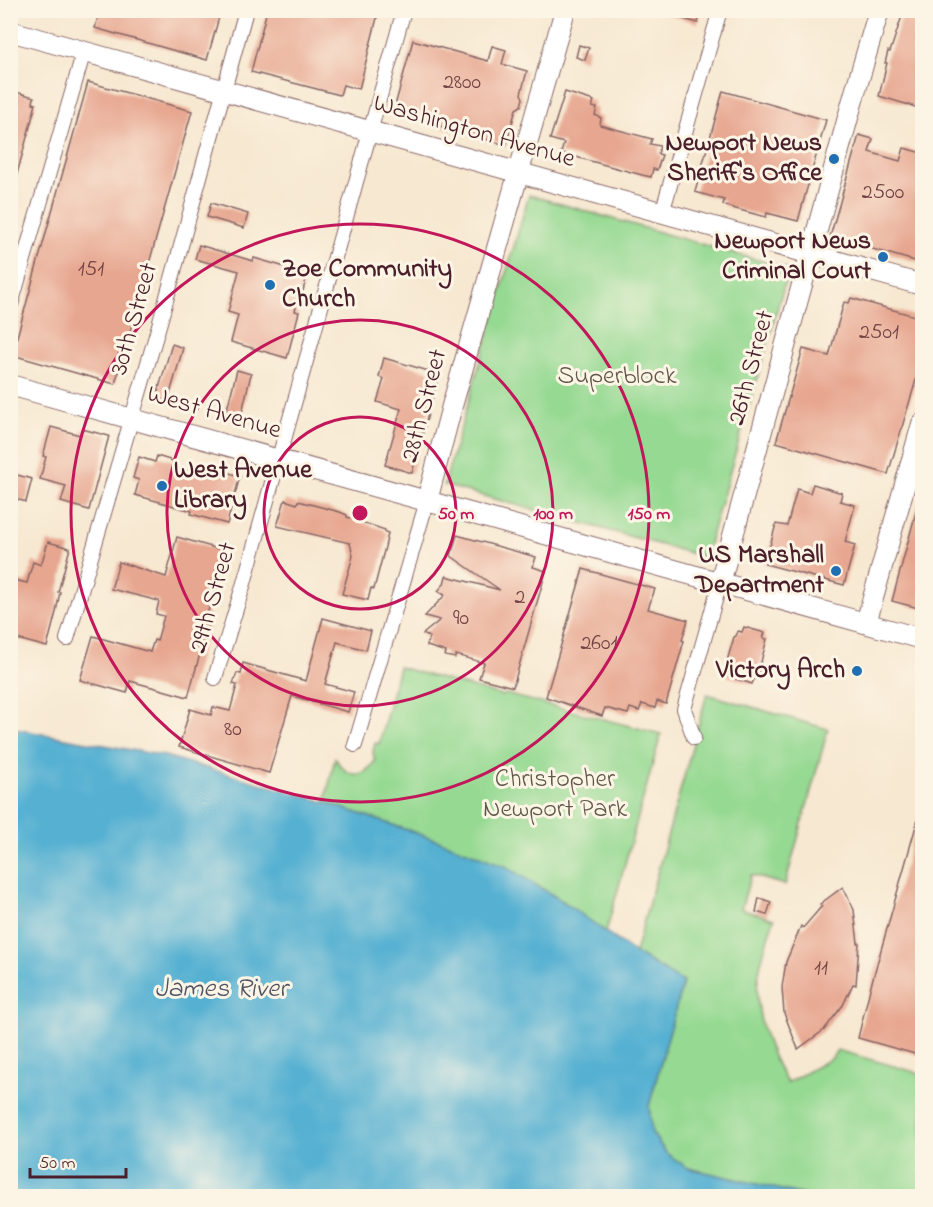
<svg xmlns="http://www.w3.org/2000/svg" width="933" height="1207" viewBox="0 0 933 1207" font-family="'Indie Flower',sans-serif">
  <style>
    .green { fill: #95d992; stroke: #707c5e; stroke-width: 1.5 }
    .water { fill: #54b0d2; stroke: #4f687e; stroke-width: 1.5 }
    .building { fill: #e7a68f }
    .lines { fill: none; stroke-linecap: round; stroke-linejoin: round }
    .street-casing { stroke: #876565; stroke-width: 16 }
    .secondary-casing { stroke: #876565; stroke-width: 22 }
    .street { stroke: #fff; stroke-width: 14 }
    .secondary { stroke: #fff; stroke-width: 20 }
    .ring { fill: none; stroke: #c2185b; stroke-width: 3 }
    .poi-dot { fill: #1f6fb2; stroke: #fcf5e5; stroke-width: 2 }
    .labels { text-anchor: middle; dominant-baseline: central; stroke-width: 6; stroke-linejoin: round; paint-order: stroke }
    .number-label { font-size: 22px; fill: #714144 }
    .street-label { font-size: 26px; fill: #4a1f2b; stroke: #fcf5e5 }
    .poi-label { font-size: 26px; font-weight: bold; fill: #4a1f2b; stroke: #fcf5e5; text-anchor: end }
    .park-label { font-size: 26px; fill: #60574a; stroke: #fcf5e5 }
    .water-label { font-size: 27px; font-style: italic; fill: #4e5265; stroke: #fcf5e5 }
    .centre { fill: #c2185b; stroke: #fcf5e5; stroke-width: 3 }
    .ring-label { font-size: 18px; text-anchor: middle; font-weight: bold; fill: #c2185b; stroke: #fcf5e5; stroke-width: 6; stroke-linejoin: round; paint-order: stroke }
  </style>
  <rect width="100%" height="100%" fill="#fcf5e5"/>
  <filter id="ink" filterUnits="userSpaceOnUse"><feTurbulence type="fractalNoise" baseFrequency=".0167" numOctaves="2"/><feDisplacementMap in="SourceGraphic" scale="12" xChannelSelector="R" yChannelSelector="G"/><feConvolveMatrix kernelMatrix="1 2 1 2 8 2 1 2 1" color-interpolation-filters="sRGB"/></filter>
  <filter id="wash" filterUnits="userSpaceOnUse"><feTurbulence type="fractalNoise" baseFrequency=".008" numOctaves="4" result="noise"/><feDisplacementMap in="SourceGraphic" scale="24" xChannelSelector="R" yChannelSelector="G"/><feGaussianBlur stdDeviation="1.35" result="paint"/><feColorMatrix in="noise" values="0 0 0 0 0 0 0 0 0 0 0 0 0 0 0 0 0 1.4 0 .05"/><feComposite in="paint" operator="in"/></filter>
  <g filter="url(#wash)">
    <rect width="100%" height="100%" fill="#f7e8d1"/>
    <g class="green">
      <path d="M529 195 789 269 705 557 444 485Z"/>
      <path d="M399 667 503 696 506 694 661 734 606 932 505 866 440 841 325 802 335 758C346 777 362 781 375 761L373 752 375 743 379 744Z"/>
      <path d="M707 694 828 729 785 885 751 875 741 909 774 919C768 938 761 958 758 978 754 1016 768 1051 787 1083L832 1058 837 1050 922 1074V1196H808L688 1168 666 1153 652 1133 649 1106 683 982 635 953Z"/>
    </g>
    <path class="water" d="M10 728 165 756 325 802 440 841 505 866 564 902 635 953 683 982 649 1106 652 1133 666 1153 688 1168 808 1196H11Z"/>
    <g id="blocks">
      <g class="building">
        <path d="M100 10H221L207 60 95 28Z"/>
        <path d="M267 10H379L359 89 343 85 340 95 251 72Z"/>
        <path d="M666 10H701L698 23 666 14Z"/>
        <path d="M904 10H922V109L879 96 887 63H885L888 51 890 52Z"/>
        <path d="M413 40 488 61 492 46 506 50 502 64 527 71 521 94 523 98 521 106 516 109 506 145 393 113Z"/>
        <path d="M579 45 589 48 585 60 576 57Z"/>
        <path d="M88 82 192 111 115 384 12 355Z"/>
        <path d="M723 91 826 120 798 221 767 213 766 217 736 209 723 205 724 200 695 192Z"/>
        <path d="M16 92 34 97 33 103 36 104 14 185H10V94L15 96Z"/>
        <path d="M565 92 594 101 592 107 597 108 595 115 601 118 600 125 652 139 650 144 660 146 658 154 662 155 657 170 653 169 651 177 642 175 561 153 564 143 550 139Z"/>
        <path d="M859 135 873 139 869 152 900 161 904 148 922 153V263L830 237Z"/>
        <path d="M211 203 248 214 244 228 207 217Z"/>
        <path d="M199 245 253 261 254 258 285 267V269L296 272 295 276 306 279 303 291H300L295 311 299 312 287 358 231 342 238 315 228 312 239 271 195 259Z"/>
        <path d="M851 298 922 318V360L888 474 776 442 803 349 829 356 844 302 849 303Z"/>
        <path d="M172 344 183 348 168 401 156 398Z"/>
        <path d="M384 358 439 374 412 473 385 465 401 409 377 402 384 379 379 377Z"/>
        <path d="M237 370 251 374 240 421 225 417Z"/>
        <path d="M51 427 80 435 82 429 109 436 89 510 61 502 66 486 40 479 46 457 43 456Z"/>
        <path d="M157 456 176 462 174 467 202 475 205 466 240 476 227 524 191 514 192 511 135 495 139 480 133 478 139 457 155 462Z"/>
        <path d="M10 473 32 479 26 502 10 497Z"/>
        <path d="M813 484 842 493 840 501 855 505 845 542 855 545 844 585 765 564 776 524 787 526 797 489 810 493Z"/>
        <path d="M285 500 297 504 298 501 340 512 347 515V517L385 530V532L388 533 385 547 374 589 371 588 368 600 342 594 353 556 350 543 277 526Z"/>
        <path d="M919 501 922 502V609L892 601Z"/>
        <path d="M457 535 536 557 533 567 546 571 513 687 479 678 484 663 456 655 455 658 445 656 446 652 427 646 429 637 423 634 440 620 425 616 445 595 438 591 444 584 446 576 500 590 451 556Z"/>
        <path d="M177 537 222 550 211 587 215 588 204 624 208 625 188 697 130 681 127 693 80 680 93 636 150 652 154 640 157 641 164 616 156 614 159 601 111 589 119 562 166 577Z"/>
        <path d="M48 542 70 548 58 592H60L56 612 47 647 10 637V579L27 583 33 562 41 565Z"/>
        <path d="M583 569 655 589 648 609 688 620 682 640 684 641 666 704 657 701 655 708 642 704 639 711 630 708 628 714 605 708 602 716 546 697Z"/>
        <path d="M323 618 371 631 366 650 337 642 325 684 354 692 348 712 292 696 269 773 179 747 190 709 211 715 213 707 230 711 237 685 233 684 237 673 241 674 243 663 306 681Z"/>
        <path d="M744 627 765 633 763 638 767 639 757 677H755L752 684 727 676 729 669 725 668 734 637 736 636 738 631 742 632Z"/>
        <path d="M919 815 922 816V1056L858 1038 870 989Z"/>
        <path d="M843 887 854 910 858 943H859L856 985 853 984 843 1005 824 1030 798 1049 784 1013 782 987 786 962 801 926 803 928 822 906 820 904Z"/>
        <path d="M759 898 771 902 767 915 756 912Z"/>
      </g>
    </g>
  </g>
  <g filter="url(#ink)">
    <use href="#blocks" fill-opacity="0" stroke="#876565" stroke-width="1.5"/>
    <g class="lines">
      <defs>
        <g id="street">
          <path d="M662 213 720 10"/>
          <path d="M10 308 84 51"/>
          <path d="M67 639 160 322 246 10"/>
          <path d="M215 678 244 583 404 10"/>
          <path d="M694 738 684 709 720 583"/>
          <path d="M355 745 427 501"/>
        </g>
        <g id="secondary">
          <path d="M10 31 922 285"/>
          <path d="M10 385 922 639"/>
          <path d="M427 501 452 406 565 10"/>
          <path d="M720 583 852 103 879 10"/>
          <path d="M866 623 922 424"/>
        </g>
      </defs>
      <use href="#street" class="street-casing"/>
      <use href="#secondary" class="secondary-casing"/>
      <use href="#street" class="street"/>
      <use href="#secondary" class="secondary"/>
    </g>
  </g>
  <g class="ring">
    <circle cx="360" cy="513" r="96"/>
    <circle cx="360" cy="513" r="193"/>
    <circle cx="360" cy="513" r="289"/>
  </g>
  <g class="poi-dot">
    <circle cx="834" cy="159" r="6"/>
    <circle cx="883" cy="257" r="6"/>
    <circle cx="270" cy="285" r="6"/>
    <circle cx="162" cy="486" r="6"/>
    <circle cx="836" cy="571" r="6"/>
    <circle cx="857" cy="671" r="6"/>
  </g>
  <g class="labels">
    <g class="number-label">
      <text x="462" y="83">2800</text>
      <text x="883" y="193">2500</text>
      <text x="91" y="270">151</text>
      <text x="879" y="333">2501</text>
      <text x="520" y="598">2</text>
      <text x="461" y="619">90</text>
      <text x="599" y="644">2601</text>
      <text x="233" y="730">80</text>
      <text x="821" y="969">11</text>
    </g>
    <g class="street-label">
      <text transform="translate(474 132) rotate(16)">Washington Avenue</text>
      <text transform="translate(135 319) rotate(-74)">30th Street</text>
      <text transform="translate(752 368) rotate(-75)">26th Street</text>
      <text transform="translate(425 406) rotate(-75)">28th Street</text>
      <text transform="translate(214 413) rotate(16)">West Avenue</text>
      <text transform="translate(214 598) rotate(-74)">29th Street</text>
    </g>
    <g class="poi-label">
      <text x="822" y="144">Newport News<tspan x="822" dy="30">Sheriff's Office</tspan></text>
      <text x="871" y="242">Newport News<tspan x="871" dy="30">Criminal Court</tspan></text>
      <text x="282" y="270" text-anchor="start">Zoe Community<tspan x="282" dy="30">Church</tspan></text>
      <text x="174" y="471" text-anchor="start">West Avenue<tspan x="174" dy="30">Library</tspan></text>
      <text x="824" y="556">US Marshall<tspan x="824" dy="30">Department</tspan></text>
      <text x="845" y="671">Victory Arch</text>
    </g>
    <g class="park-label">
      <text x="617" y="377">Superblock</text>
      <text x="555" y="780">Christopher<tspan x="555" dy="30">Newport Park</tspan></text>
    </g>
    <g class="water-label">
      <text x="221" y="989">James River</text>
    </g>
  </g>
  <circle cx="360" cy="513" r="9" class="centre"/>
  <g class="ring-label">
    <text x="456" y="519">50 m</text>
    <text x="553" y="519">100 m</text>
    <text x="649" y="519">150 m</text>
  </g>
  <rect width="933" height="1207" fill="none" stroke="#fcf5e5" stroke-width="36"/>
  <path d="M30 1168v9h96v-9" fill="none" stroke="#4a1f2b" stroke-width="3"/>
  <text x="39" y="1168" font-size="18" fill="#4a1f2b" stroke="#fcf5e5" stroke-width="4.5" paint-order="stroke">50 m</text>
</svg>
